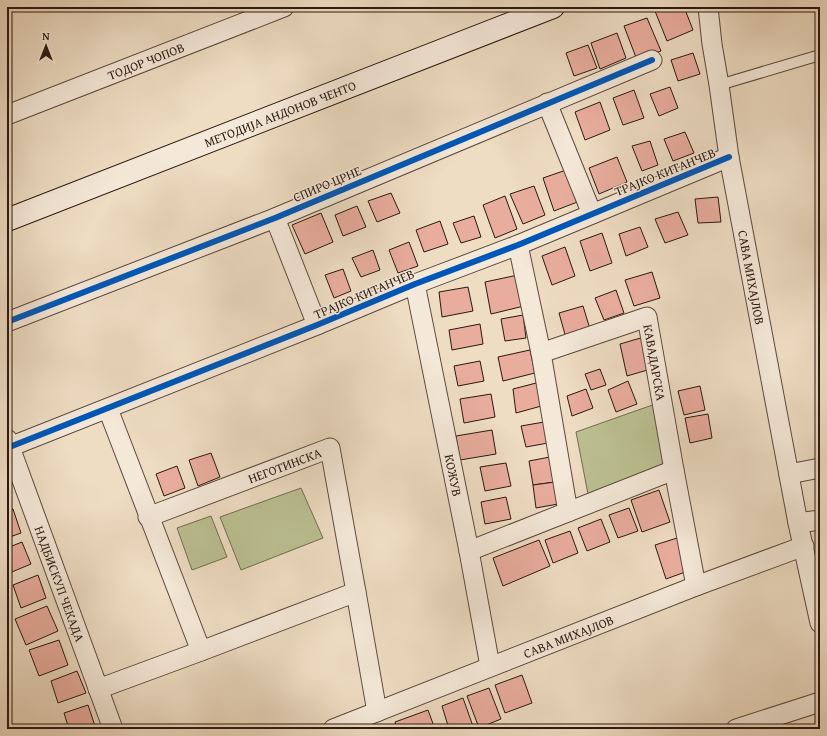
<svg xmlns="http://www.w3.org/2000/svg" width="827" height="736" viewBox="0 0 827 736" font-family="'Gentium Book Plus',serif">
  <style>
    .green { fill: #bbc092; stroke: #736c51 }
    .building { fill: #e9ad9e; stroke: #2b1810 }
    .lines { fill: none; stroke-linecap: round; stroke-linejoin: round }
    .service-casing { stroke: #5c493d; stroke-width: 12 }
    .minor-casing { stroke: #5c493d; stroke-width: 21 }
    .secondary-casing { stroke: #2b1810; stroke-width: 24 }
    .service { stroke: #f4e8d8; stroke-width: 10 }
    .minor { stroke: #f4e8d8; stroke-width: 19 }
    .secondary { stroke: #f4e8d8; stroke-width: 22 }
    .cycleway-casing { stroke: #f4e8d8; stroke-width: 8 }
    .cycleway { stroke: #0057b8; stroke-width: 6 }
    .labels { text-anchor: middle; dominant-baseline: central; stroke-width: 3; stroke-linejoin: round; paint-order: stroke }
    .street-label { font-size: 13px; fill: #2b1810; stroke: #f4e8d8 }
  </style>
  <rect width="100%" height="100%" fill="#eedcc3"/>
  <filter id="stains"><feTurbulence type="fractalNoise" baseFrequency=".005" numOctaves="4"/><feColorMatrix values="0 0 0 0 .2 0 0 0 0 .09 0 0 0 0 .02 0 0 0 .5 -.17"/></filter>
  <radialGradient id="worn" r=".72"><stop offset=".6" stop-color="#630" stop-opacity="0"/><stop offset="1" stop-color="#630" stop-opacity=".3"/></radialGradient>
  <g class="green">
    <path d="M658 403 669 462 588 494 576 432Z"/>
    <path d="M301 488 323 538 241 570 220 517Z"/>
    <path d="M211 516 227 557 192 570 177 528Z"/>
  </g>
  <g class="building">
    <path d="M665 7H684L693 30 667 41 655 11Z"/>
    <path d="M647 18 661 51 637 60 624 26Z"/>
    <path d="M617 33 626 58 600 69 591 43Z"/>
    <path d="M588 45 597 68 574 76 566 53Z"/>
    <path d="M693 53 700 74 678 81 671 60Z"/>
    <path d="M670 87 678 108 659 116 650 94Z"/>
    <path d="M634 90 644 118 623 125 613 98Z"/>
    <path d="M600 102 610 130 585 140 575 112Z"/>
    <path d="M685 132 694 153 673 161 664 139Z"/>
    <path d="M650 141 658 165 642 171 632 146Z"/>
    <path d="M617 157 627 182 599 194 589 168Z"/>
    <path d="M569 169 580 201 554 211 543 178Z"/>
    <path d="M534 186 545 215 523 224 510 194Z"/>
    <path d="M391 193 400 213 377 222 368 201Z"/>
    <path d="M505 196 517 229 495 238 483 205Z"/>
    <path d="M718 197 721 222 698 223 695 199Z"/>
    <path d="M357 206 366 227 343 236 335 215Z"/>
    <path d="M678 212 688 235 665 243 655 219Z"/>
    <path d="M321 213 333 242 305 254 292 225Z"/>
    <path d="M474 216 481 237 461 243 453 223Z"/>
    <path d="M440 221 448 244 424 252 416 230Z"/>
    <path d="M640 227 648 247 626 256 619 234Z"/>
    <path d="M602 233 612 263 590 271 580 241Z"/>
    <path d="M409 242 418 266 398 273 389 250Z"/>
    <path d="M565 247 575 276 552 285 542 256Z"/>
    <path d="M373 250 380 270 361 277 352 258Z"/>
    <path d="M343 269 351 291 334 298 325 275Z"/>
    <path d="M652 272 660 298 634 306 625 280Z"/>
    <path d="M518 275 524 306 491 314 485 282Z"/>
    <path d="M468 287 473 311 442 317 439 292Z"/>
    <path d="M616 290 624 313 604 320 595 298Z"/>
    <path d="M583 306 590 329 566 338 559 313Z"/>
    <path d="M523 315 526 338 505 341 501 319Z"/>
    <path d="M480 324 483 344 452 350 449 330Z"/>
    <path d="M644 337 651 369 627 376 620 344Z"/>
    <path d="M530 350 535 373 503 381 498 357Z"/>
    <path d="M480 361 484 381 458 386 454 366Z"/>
    <path d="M600 369 606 385 591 390 585 374Z"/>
    <path d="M628 381 637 404 616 412 608 390Z"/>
    <path d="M540 382 545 405 516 413 513 389Z"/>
    <path d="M700 386 705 410 684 415 678 391Z"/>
    <path d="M586 389 593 408 572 416 567 396Z"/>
    <path d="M491 394 495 417 464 423 460 399Z"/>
    <path d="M708 414 712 438 690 443 685 418Z"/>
    <path d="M544 422 548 443 526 447 521 426Z"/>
    <path d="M492 430 496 454 460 460 456 436Z"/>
    <path d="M211 453 220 477 198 486 189 460Z"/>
    <path d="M550 457 555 482 533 485 529 461Z"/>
    <path d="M506 463 511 486 485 491 480 467Z"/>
    <path d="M177 466 185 488 164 496 156 474Z"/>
    <path d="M555 482 558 504 536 508 533 485Z"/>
    <path d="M659 490 670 522 642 532 631 500Z"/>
    <path d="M506 497 511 519 485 524 481 502Z"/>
    <path d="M629 508 638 531 618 538 609 515Z"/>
    <path d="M13 509 21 533 7 538V512Z"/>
    <path d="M601 519 610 542 587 551 578 528Z"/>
    <path d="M570 531 578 553 553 563 545 540Z"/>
    <path d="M677 538 688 571 666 579 655 545Z"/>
    <path d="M539 540 550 566 503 586 493 558Z"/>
    <path d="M22 542 31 564 7 574V548Z"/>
    <path d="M38 575 46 598 21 608 13 585Z"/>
    <path d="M47 606 58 631 26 645 15 619Z"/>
    <path d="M59 640 68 665 39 676 29 650Z"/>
    <path d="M77 671 86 693 58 703 51 681Z"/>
    <path d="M522 675 532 703 505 713 495 685Z"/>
    <path d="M489 688 501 719 479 728 467 696Z"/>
    <path d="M463 698 474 729H449L442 706Z"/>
    <path d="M88 705 95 726 89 729H69L64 713Z"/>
    <path d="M428 710 435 729H397L395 722Z"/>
  </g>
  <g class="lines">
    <defs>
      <path id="service" d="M719 85 820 55"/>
      <g id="minor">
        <path id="s1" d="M708 7 712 44 719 85 729 157 798 523 820 623"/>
        <path d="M547 103 592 214"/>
        <path id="s2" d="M7 115 284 7"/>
        <path d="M275 218 317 325"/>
        <path d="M518 245 541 353 568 512"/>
        <path id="s3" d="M415 284 469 551 490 666"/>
        <path d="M7 322 275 218 652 60"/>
        <path id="s4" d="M541 353 647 317 674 470 696 586"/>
        <path d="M108 409 201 651 356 592 377 712"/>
        <path id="s5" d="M7 439 113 729"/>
        <path d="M7 448 317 325 415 284 518 245 729 157"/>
        <path d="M789 474 820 468"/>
        <path id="s6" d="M148 517 330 448 356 592"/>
        <path d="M798 523 820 520"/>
        <path d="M469 551 674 470"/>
        <path d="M98 689 201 651"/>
        <path id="s7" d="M333 729 696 586 804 546"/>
        <path d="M736 729 820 702"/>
      </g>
      <g id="secondary">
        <path id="s8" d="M7 220 553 7"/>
      </g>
    </defs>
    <use href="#service" class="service-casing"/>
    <use href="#minor" class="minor-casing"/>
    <use href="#secondary" class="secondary-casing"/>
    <use href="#service" class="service"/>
    <use href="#minor" class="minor"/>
    <use href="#secondary" class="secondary"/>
    <defs>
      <g id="cycleway">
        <path d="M7 322 275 218 652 60"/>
        <path d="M7 448 317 325 415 284 518 245 729 157"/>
      </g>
    </defs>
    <use href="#cycleway" class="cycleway-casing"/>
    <use href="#cycleway" class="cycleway"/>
  </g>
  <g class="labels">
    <g class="street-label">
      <text stroke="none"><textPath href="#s2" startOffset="149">ТОДОР ЧОПОВ</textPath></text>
      <text stroke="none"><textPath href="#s8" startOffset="293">МЕТОДИЈА АНДОНОВ ЧЕНТО</textPath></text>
      <text transform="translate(665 172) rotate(-22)">ТРАЈКО КИТАНЧЕВ</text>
      <text transform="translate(327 184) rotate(-23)">СПИРО ЦРНЕ</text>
      <text stroke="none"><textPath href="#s1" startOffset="274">САВА МИХАЈЛОВ</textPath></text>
      <text transform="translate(364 294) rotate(-23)">ТРАЈКО КИТАНЧЕВ</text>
      <text stroke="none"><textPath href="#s4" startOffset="158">КАВАДАРСКА</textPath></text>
      <text stroke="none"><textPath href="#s6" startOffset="146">НЕГОТИНСКА</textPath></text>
      <text stroke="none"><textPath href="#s3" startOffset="195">КОЖУВ</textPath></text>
      <text stroke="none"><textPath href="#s5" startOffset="154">НАДБИСКУП ЧЕКАДА</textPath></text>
      <text stroke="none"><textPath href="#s7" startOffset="253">САВА МИХАЈЛОВ</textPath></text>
    </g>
  </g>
  <rect width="827" height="736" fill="none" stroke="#eedcc3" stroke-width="24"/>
  <rect x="8" y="8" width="811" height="720" fill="none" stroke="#2b1810" stroke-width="2"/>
  <rect x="12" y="12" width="803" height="712" fill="none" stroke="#2b1810"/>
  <g transform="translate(46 46)" stroke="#f4e8d8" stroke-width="3" paint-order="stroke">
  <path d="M0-3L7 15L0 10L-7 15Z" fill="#2b1810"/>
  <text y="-6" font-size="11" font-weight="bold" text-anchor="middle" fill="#2b1810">N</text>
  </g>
  <rect width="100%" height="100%" filter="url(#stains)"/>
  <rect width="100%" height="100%" fill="url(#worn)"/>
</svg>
